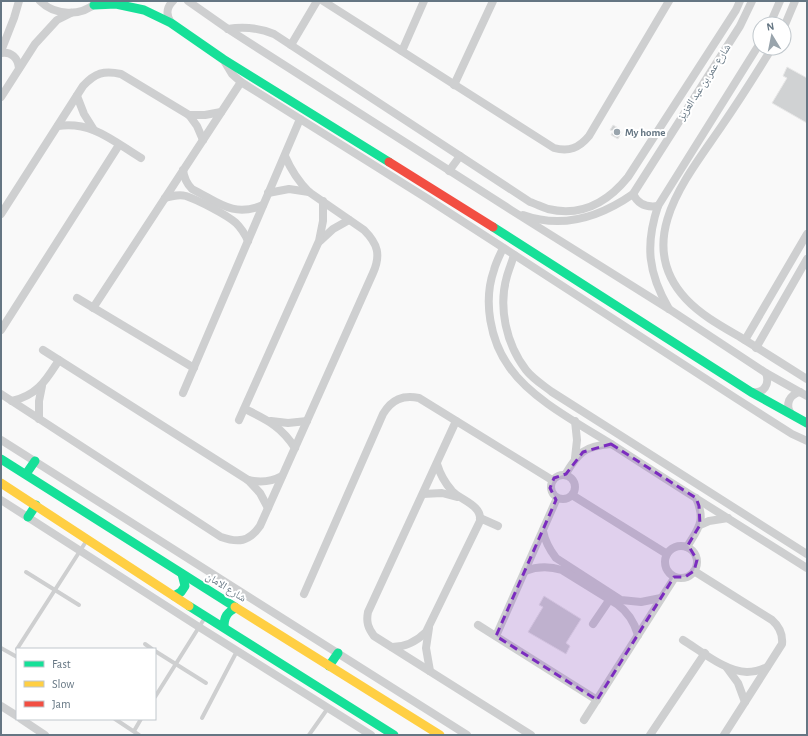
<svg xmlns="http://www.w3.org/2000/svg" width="808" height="736" viewBox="0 0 808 736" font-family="'Alegreya Sans','Noto Naskh Arabic',sans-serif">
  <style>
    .building { fill: #d0d2d3; stroke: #e8e8e8 }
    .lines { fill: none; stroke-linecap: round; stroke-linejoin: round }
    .lane { stroke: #cecfd0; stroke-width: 4 }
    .street { stroke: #cecfd0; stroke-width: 8 }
    .fast { stroke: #16e098; stroke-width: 9 }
    .slow { stroke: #ffcf43; stroke-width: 9 }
    .jam { stroke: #f24e42; stroke-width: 9 }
    .marked { fill: #7b2cbf; fill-opacity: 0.2; stroke: #7b2cbf; stroke-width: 3; stroke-dasharray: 8 5; stroke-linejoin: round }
    .poi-dot { fill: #99a4ac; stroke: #fff; stroke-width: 1.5 }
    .labels { text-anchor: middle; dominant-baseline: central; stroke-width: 4; stroke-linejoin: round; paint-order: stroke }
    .street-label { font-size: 11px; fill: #657683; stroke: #fff }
    .poi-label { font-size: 11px; font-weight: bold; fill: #657683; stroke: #fff; text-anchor: start }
  </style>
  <rect width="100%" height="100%" fill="#f9f9f9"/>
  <g class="building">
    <path d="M787 67 807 78V123L772 103 787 78 783 76Z"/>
    <path d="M613 125 620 129 619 131 622 132 618 139 611 135 613 131 610 130Z"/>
    <path d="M544 596 581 619 566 643 570 646 566 654 528 632 543 607 539 605Z"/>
  </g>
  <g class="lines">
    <g class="lane">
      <path d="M26 572 79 605"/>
      <path d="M145 644 152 649"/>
      <path d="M1 648 17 657"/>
      <path d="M17 649 87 540"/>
      <path d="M155 651 206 683"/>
      <path d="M155 697 206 616"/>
      <path d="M202 718 237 651"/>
      <path d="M115 719 139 735"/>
      <path d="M134 731 141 719"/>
      <path d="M309 735 328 708"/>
    </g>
    <g class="street">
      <path d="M40 1C55 16 81 17 97 2"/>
      <path d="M188 1 228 29 511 210 669 309 766 373 807 396"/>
      <path d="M323 1 554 148C569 152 579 148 589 136L669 1"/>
      <path d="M171 23C166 15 166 8 173 1"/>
      <path d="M770 24 780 1"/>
      <path d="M784 27 795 1"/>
      <path d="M228 29C245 26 259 28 274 34L530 202C536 204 542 207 548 209 581 217 607 203 628 177L736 10 740 1"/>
      <path d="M291 45 317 1"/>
      <path d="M772 48C756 74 739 101 721 127 687 177 632 241 686 299 701 315 721 326 740 337 762 351 785 365 807 379"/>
      <path d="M1 51 14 18 19 1"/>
      <path d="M402 51 424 1"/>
      <path d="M1 53C11 51 18 58 19 68"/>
      <path d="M223 59 232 74 241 82 428 199 737 399 792 434 807 441"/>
      <path d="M454 85 493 1"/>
      <path d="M77 96 84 114 94 130"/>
      <path d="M1 97 35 44 57 20 71 13"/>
      <path d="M189 115H205L221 112"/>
      <path d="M58 126C92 121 113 141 141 158"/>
      <path d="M183 170C184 178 186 183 192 189 218 202 233 218 263 205"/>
      <path d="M449 171 460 156"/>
      <path d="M268 193 289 189 309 192"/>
      <path d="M633 194C638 204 646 208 658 206"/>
      <path d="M165 198C172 196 179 194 186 196 198 200 227 215 236 223 241 228 245 234 248 241"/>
      <path d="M1 214 83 86C95 73 104 70 121 74L189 115 197 126 203 140"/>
      <path d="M523 215C562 229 600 217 633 194L740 26 752 1"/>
      <path d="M320 241 333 229 349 220"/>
      <path d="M503 248C500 255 496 262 494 270 483 301 490 341 510 368 532 400 583 426 616 447 679 488 743 528 807 568"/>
      <path d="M514 255C512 262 509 269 507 276 498 307 506 344 526 370 533 379 543 385 552 392L807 554"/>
      <path d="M77 298 194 368"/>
      <path d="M93 308 241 82"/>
      <path d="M669 309C648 273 645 245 658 206L760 43"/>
      <path d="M1 330 119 145"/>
      <path d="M745 340 807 234"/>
      <path d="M756 348 807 259"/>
      <path d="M43 350 248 480 260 493 268 508"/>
      <path d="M752 392C764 394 770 384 766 373"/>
      <path d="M183 393 300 119"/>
      <path d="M1 394 221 537C238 543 249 542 260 526L373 273C381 255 378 244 364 230L309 192C298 181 291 170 285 156"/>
      <path d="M12 401C38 395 46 380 59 360"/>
      <path d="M245 409C267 420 281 426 295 448"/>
      <path d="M791 414C785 404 789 395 800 392"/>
      <path d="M39 419V401L42 386"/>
      <path d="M239 420 319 241 323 221V201"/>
      <path d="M271 421 288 423 307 421"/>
      <path d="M456 421 368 612C366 622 368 628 374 636L531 735"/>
      <path d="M1 440 467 735"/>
      <path d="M575 458 577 440 575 421"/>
      <circle cx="563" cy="487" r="12"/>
      <path d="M565 475C578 453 584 446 611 444"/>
      <path d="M248 480C261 483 271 482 282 476"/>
      <path d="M423 494 442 493 457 497"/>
      <path d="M572 495 667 554"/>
      <path d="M1 500 199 627 371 735"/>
      <path d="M480 518 498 526"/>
      <path d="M700 525 709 521 728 518"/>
      <path d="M543 531C545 541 549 549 556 558L621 600 641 602 661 598"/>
      <circle cx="681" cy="562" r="16"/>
      <path d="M687 547C699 527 706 521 696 498"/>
      <path d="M525 571C538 566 549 566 562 570L617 604C628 612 634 621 638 635"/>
      <path d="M694 571 772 620C780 627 783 634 782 644L724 735"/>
      <path d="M304 594 383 414C392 399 403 395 419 398L552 480"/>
      <path d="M593 624 610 599"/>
      <path d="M478 625 597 700"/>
      <path d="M429 628 426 648 430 671"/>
      <path d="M496 636 557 498"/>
      <path d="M683 640C701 651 726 672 747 672 754 672 761 670 767 667"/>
      <path d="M392 647C406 647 416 642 426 632L480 521C482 505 462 501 452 491 445 483 440 474 437 464"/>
      <path d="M727 668 738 683 745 702"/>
      <path d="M1 706 17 716"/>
      <path d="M21 719 45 735"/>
      <path d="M584 720 675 577"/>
      <path d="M650 735 705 653"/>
    </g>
    <g class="fast">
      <path d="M94 5 116 4 144 10 171 23 223 59 389 162"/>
      <path d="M493 227 751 392 807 423"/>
      <path d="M1 459 235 607"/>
      <path d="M26 474 35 461"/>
      <path d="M28 517 36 505"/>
      <path d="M174 596 181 592 185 586 182 574"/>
      <path d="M189 606 394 735"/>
      <path d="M224 627C224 617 227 612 236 608"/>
      <path d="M329 666 338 653"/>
    </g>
    <g class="slow">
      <path d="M1 483 189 606"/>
      <path d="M235 607 440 735"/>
    </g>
    <path class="jam" d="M389 162 493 227"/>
  </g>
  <path class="marked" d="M611 444 696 498 699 506 700 525 688 545 697 560 694 571 685 577H674L597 700 496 636 556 500 550 488 554 478 566 474 583 452Z"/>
  <circle class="poi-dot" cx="617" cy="132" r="4"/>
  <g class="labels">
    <g class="street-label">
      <text transform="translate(704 82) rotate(-57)">شارع عمر بن عبد العزيز</text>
      <text transform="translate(226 587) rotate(32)">شارع الامان</text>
    </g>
    <g class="poi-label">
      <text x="625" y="132">My home</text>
    </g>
  </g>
  <rect width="808" height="736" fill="none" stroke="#657683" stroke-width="4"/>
  <rect x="16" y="648" width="140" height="72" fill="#ffffff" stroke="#c1c8cd"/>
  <rect x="24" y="661" width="20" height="6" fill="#16e098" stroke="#c1c8cd"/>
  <text x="52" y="668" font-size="12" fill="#657683">Fast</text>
  <rect x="24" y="681" width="20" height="6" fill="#ffcf43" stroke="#c1c8cd"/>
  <text x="52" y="688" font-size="12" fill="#657683">Slow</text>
  <rect x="24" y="701" width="20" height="6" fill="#f24e42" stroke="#c1c8cd"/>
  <text x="52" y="708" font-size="12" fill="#657683">Jam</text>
  <g transform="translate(772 36) rotate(350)"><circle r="19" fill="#ffffff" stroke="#c1c8cd"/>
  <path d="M0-3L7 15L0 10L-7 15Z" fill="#99a4ac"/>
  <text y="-6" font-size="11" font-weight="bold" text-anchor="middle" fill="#657683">N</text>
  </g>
</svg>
